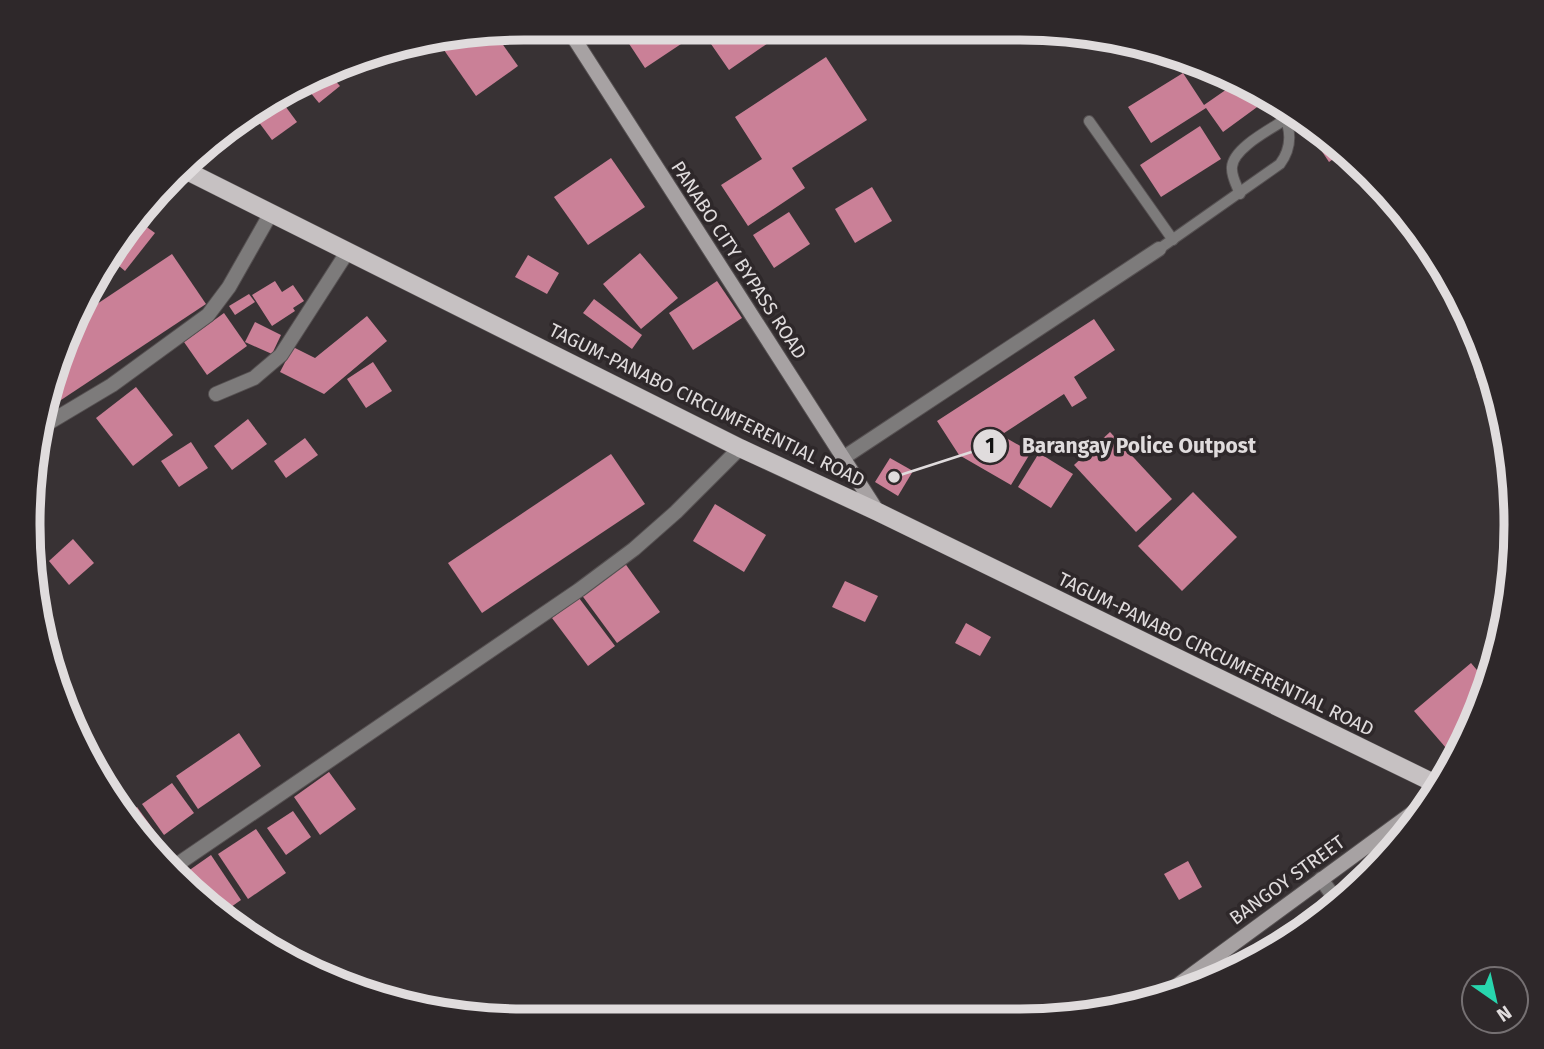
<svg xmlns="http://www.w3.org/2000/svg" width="1544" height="1049" viewBox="0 0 1544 1049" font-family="'Fira Sans',sans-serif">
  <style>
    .building { fill: #ca8097 }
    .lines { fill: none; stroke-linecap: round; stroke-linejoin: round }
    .service-casing { stroke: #565152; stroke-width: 12 }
    .minor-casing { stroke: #565152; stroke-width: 16 }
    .secondary-casing { stroke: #565152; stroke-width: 16 }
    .primary-casing { stroke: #565152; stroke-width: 19 }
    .service { stroke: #7d7b7b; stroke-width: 10 }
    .minor { stroke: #7d7b7b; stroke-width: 14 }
    .secondary { stroke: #a7a2a3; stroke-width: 14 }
    .primary { stroke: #c6c1c2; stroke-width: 18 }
    .labels { text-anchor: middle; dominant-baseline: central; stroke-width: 7; stroke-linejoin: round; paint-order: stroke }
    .street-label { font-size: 19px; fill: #e0dcdd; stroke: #2e282a }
    .rim { fill: none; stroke: #e0dcdd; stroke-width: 9 }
    .leader { fill: none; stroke: #e0dcdd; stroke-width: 2.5 }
    .callout-dot { fill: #e0dcdd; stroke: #2e282a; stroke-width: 2.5 }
    .mark-label { font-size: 21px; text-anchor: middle; font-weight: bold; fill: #111 }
    .callout-label { font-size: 21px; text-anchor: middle; font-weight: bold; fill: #e0dcdd; stroke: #2e282a; stroke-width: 7; stroke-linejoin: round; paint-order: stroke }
  </style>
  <rect width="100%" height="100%" fill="#383234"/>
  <g class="building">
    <path d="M620 30 681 31 687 40 645 68Z"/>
    <path d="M702 31 747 32H784L729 70Z"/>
    <path d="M494 32 518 66 476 96 437 40Z"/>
    <path d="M404 44 385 57 382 51 396 45Z"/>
    <path d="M826 57 867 120 792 168 805 188 748 226 721 185 762 159 735 117Z"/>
    <path d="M1183 73 1204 105 1240 80 1256 91 1264 102 1223 132 1206 108 1151 143 1128 107Z"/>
    <path d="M330 75 340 86 319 103 305 86Z"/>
    <path d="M280 99 297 122 272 140 255 117Z"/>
    <path d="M1200 126 1221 159 1161 197 1140 165Z"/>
    <path d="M1330 144 1342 153 1329 162 1321 150Z"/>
    <path d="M611 158 645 207 588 245 554 197Z"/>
    <path d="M872 187 892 221 855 243 835 209Z"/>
    <path d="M789 212 810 244 774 268 753 235Z"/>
    <path d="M137 220 155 233 125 271 112 260Z"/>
    <path d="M640 253 678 298 641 329 603 284Z"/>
    <path d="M172 254 206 304 58 402 51 392 66 334 76 318Z"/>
    <path d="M528 255 559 273 547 294 515 277Z"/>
    <path d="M101 278 107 287 88 298Z"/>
    <path d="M275 281 282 292 293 285 304 301 293 308 295 311 272 326 252 295Z"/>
    <path d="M717 281 742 318 693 350 669 313Z"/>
    <path d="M249 294 255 302 235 315 229 306Z"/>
    <path d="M594 299 642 335 632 349 583 313Z"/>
    <path d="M224 313 247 346 207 375 184 342Z"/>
    <path d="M367 316 387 341 324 394 280 372 293 347 315 358Z"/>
    <path d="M1094 319 1115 350 1074 377 1087 398 1072 407 1064 394 1001 435 1031 452 1011 485 959 455 937 421Z"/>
    <path d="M255 322 281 335 272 354 245 342Z"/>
    <path d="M373 362 392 391 366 408 347 379Z"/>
    <path d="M1487 365 1493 383 1497 398 1476 377Z"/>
    <path d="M136 387 173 435 133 466 96 418Z"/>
    <path d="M248 419 267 444 232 470 214 446Z"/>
    <path d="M1110 432 1172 499 1136 532 1074 465Z"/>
    <path d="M305 438 318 455 286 478 274 461Z"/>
    <path d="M191 442 208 468 179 487 161 461Z"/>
    <path d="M1039 453 1073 474 1051 508 1018 487Z"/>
    <path d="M611 454 645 504 482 613 448 563Z"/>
    <path d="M890 458 913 471 898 496 875 482Z"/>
    <path d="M1193 492 1237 537 1182 591 1138 546Z"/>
    <path d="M715 504 766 535 744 572 693 541Z"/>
    <path d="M73 539 94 563 69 585 49 561Z"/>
    <path d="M624 562 660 612 617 643 581 594Z"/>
    <path d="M845 581 878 596 865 622 832 607Z"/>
    <path d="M579 598 615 646 588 666 552 618Z"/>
    <path d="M966 623 991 637 980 656 955 643Z"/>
    <path d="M1471 663 1488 683 1478 715 1459 751 1453 756 1414 711Z"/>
    <path d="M239 733 261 766 198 809 176 776Z"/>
    <path d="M329 772 356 809 320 835 294 797Z"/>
    <path d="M172 783 194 813 164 835 142 804Z"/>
    <path d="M137 807 161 840 152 846 129 813Z"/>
    <path d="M293 811 311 837 286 855 267 828Z"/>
    <path d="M256 829 286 873 248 899 218 854Z"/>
    <path d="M211 855 241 900 221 914 189 889 181 876Z"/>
    <path d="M1188 861 1202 887 1179 900 1164 874Z"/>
    <path d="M1364 868 1370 876 1344 894 1339 887Z"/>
  </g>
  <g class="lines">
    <defs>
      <g id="service">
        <path d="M1089 121 1173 240"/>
        <path d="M1240 194C1237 186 1231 176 1232 167 1233 148 1271 129 1286 119"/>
        <path d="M1159 249 1280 164C1293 146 1291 129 1282 110"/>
      </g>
      <g id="minor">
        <path d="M191 174 195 159"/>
        <path d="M216 394 254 378 281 355 348 251"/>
        <path d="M50 422 112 385 208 315 229 287 271 213"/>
        <path d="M843 458 1159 249"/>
        <path d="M169 870 579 590 634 549 676 512 740 448"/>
        <path d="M1321 879 1336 900"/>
      </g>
      <g id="secondary">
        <path d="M568 29 878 512"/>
        <path d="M1164 995 1434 797"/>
      </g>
      <path id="primary" d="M183 169 740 448 878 512 1440 786"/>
    </defs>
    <use href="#service" class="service-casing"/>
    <use href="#minor" class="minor-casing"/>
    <use href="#secondary" class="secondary-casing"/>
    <use href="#primary" class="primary-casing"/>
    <use href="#service" class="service"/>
    <use href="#minor" class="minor"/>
    <use href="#secondary" class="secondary"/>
    <use href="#primary" class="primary"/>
  </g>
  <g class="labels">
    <g class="street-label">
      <text transform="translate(739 260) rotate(57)">PANABO CITY BYPASS ROAD</text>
      <text transform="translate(707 405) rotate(26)">TAGUM-PANABO CIRCUMFERENTIAL ROAD</text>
      <text transform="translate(1216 654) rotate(26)">TAGUM-PANABO CIRCUMFERENTIAL ROAD</text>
      <text transform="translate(1287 880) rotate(-36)">BANGOY STREET</text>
    </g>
  </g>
  <path d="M0 0H1544V1049H0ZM524 40H1020A484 484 0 0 1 1504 524V525A484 484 0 0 1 1020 1009H524A484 484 0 0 1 40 525V524A484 484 0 0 1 524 40Z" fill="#2e282a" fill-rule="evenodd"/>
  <path class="rim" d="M524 40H1020A484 484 0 0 1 1504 524V525A484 484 0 0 1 1020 1009H524A484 484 0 0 1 40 525V524A484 484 0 0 1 524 40Z"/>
  <path class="leader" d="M894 477L990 446"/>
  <g class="callout-dot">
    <circle cx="894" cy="477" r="7"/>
    <circle cx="990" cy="446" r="18"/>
  </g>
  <g class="mark-label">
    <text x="990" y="453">1</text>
  </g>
  <g class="callout-label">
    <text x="1139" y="453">Barangay Police Outpost</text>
  </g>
  <g transform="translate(1495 1000) rotate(146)"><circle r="33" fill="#2e282a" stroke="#757072" stroke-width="2"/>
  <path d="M0-5L12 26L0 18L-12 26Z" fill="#28d5ad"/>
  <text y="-10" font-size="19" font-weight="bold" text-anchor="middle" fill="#e0dcdd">N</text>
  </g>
</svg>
